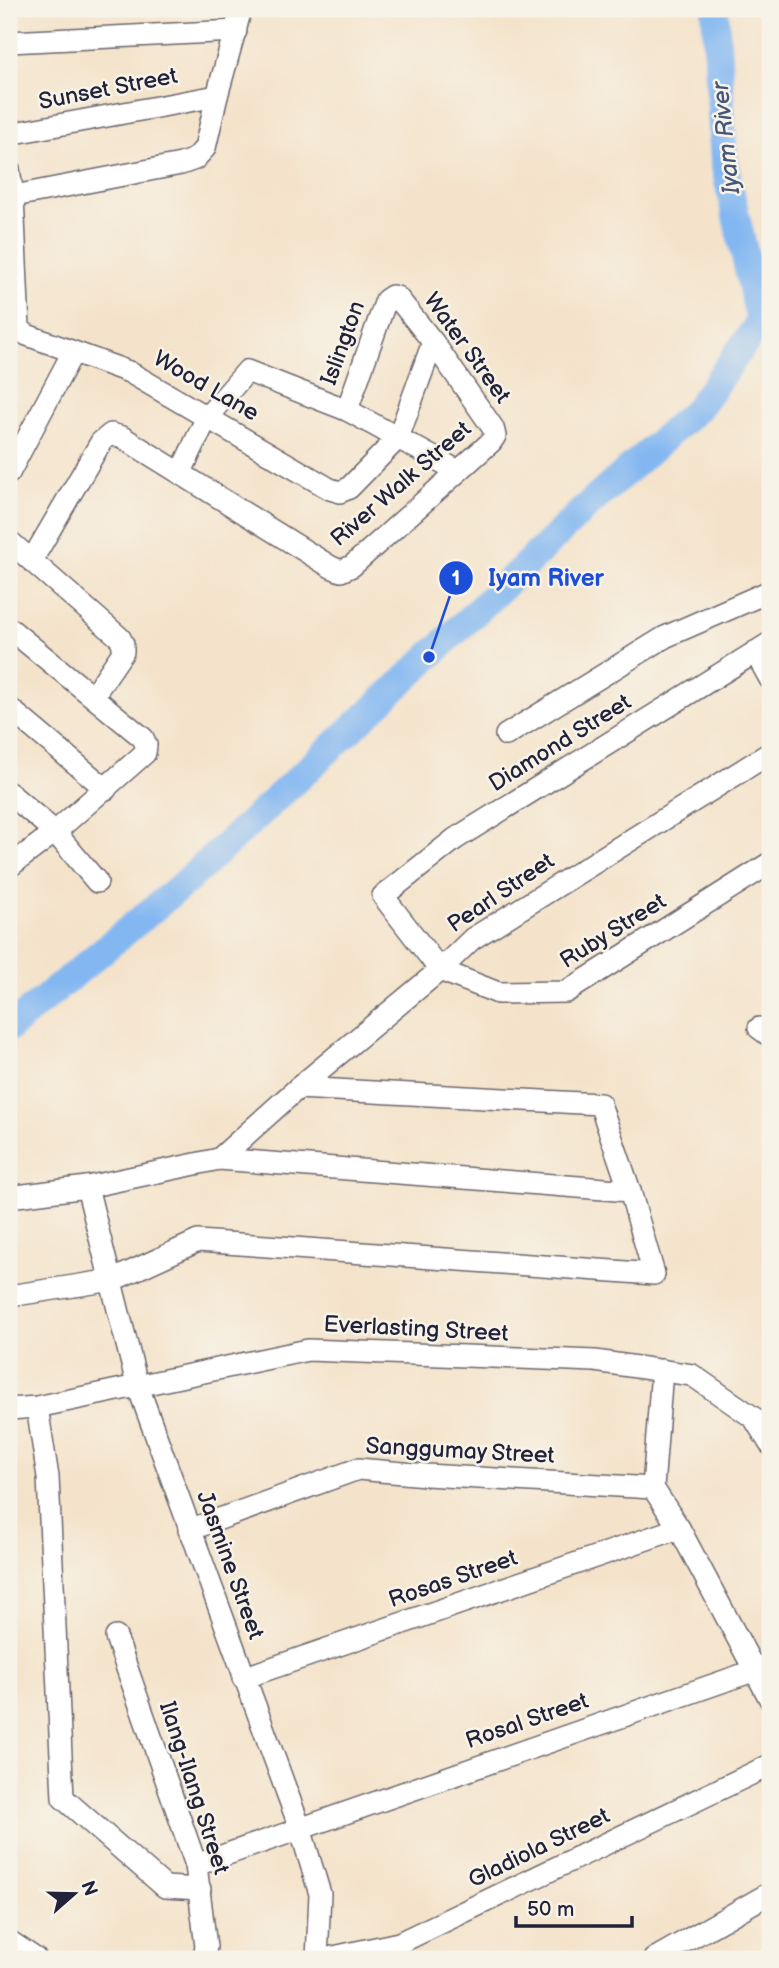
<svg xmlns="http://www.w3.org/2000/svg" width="779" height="1968" viewBox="0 0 779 1968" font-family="'Balsamiq Sans',sans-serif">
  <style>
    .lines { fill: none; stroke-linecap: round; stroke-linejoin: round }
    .river { stroke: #83b7f1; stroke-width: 28 }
    .minor-casing { stroke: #6c666d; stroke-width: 24 }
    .minor { stroke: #fff; stroke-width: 21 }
    .labels { text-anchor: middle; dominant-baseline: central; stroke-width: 5; stroke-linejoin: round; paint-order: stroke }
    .street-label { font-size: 23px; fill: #22223b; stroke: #f7f3e8 }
    .water-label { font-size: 24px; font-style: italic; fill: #44567b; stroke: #f7f3e8 }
    .leader { fill: none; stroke: #1d4ed8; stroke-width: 2.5 }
    .callout-dot { fill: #1d4ed8; stroke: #f7f3e8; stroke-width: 2.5 }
    .mark-label { font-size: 21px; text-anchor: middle; font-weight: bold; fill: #fff }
    .callout-label { font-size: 24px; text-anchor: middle; font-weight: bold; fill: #1d4ed8; stroke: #f7f3e8; stroke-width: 5; stroke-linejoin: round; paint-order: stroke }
  </style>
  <rect width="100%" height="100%" fill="#f7f3e8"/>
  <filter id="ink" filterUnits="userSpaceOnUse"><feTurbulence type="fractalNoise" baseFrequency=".0143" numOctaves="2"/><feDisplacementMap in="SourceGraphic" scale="14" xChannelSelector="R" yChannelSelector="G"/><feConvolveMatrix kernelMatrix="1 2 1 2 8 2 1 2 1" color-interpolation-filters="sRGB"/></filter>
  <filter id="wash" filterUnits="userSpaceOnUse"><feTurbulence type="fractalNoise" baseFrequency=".00686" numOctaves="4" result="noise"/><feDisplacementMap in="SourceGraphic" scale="28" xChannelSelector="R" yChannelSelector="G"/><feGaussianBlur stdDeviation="1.57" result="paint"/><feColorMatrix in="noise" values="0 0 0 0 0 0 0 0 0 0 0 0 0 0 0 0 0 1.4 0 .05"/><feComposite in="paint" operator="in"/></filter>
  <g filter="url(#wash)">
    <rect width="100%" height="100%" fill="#f4e3ca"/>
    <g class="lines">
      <path class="river" d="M9 1028 187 881 429 657 585 508 697 409 760 322 724 163 715 9"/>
    </g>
  </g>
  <g filter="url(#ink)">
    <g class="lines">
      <defs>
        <g id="minor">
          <path d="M9 42 236 31"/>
          <path d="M9 134 217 96"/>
          <path d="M9 169 13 196 19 329 27 335 129 372 330 489 340 492 349 488 398 438 433 342"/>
          <path d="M9 197 181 164 195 159 205 148 217 96 241 9"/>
          <path d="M181 472 207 417 247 371 347 410 458 471"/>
          <path d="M9 473 73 352"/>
          <path d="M9 541 120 638 123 644V652L93 696"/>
          <path d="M32 560 101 442 111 434 122 437 331 567 341 571 352 566 491 442 495 436 493 428 433 342 397 297 392 296 386 300 347 410"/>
          <path d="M9 628 143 738 146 745 145 753 55 832 9 867"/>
          <path d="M770 643 455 839 383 896 440 970 498 993 566 992 770 863"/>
          <path d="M755 652 770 679"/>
          <path d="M9 708 106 789"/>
          <path d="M506 735 665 637 770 591"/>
          <path d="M9 793 55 832 97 882"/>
          <path d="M759 1028 770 1036"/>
          <path d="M219 1159 298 1088 440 970 472 939 770 753"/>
          <path d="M87 1187 137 1384 300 1828 320 1894 317 1959"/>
          <path d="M9 1197 87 1187 219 1159 630 1191"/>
          <path d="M9 1296 113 1280 198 1241 654 1274 630 1191 600 1104 298 1088"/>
          <path d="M662 1370 653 1488 679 1528 770 1699"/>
          <path d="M37 1407 48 1477 63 1798 165 1887 200 1889"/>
          <path d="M9 1409 37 1407 308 1350 595 1361 692 1375 754 1418 770 1444"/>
          <path d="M189 1530 358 1469 426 1475 653 1488"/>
          <path d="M116 1637 196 1865 206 1947 203 1959"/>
          <path d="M243 1678 679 1528"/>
          <path d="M196 1865 753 1671 770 1662"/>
          <path d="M9 1941 36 1959"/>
          <path d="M324 1959 399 1943 770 1765"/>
          <path d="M654 1959 770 1893"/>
        </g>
      </defs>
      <use href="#minor" class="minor-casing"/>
      <use href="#minor" class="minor"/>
    </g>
  </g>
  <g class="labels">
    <g class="street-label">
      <text transform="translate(108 89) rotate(-11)">Sunset Street</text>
      <text transform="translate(343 343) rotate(-70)">Islington</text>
      <text transform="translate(467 348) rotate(54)">Water Street</text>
      <text transform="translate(206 386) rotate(30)">Wood Lane</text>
      <text transform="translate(401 484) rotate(-41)">River Walk Street</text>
      <text transform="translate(560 743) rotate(-32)">Diamond Street</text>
      <text transform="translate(501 893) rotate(-34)">Pearl Street</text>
      <text transform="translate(613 931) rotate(-32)">Ruby Street</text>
      <text transform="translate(416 1329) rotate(3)">Everlasting Street</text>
      <text transform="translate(460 1451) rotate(3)">Sanggumay Street</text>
      <text transform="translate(230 1565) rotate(70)">Jasmine Street</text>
      <text transform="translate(453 1579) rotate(-19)">Rosas Street</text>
      <text transform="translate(527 1721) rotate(-19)">Rosal Street</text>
      <text transform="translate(194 1788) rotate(72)">Ilang-Ilang Street</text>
      <text transform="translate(539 1848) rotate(-26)">Gladiola Street</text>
    </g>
    <g class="water-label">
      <text transform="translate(726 138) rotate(-96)">Iyam River</text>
    </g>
  </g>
  <path class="leader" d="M429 657L456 578"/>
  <g class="callout-dot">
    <circle cx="429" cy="657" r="7"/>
    <circle cx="456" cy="578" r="18"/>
  </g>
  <g class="mark-label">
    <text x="456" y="585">1</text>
  </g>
  <g class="callout-label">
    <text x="546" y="586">Iyam River</text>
  </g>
  <rect width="779" height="1968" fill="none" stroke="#f7f3e8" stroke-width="35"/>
  <g transform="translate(74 1894) rotate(70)" stroke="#f7f3e8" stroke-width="5" paint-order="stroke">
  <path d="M0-5L12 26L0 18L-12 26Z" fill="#22223b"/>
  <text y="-10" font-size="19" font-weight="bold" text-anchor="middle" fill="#22223b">N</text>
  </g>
  <path d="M516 1916v10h116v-10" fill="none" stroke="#22223b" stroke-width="3.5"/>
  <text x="527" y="1916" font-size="21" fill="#22223b" stroke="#f7f3e8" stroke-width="5" paint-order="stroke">50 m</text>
</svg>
